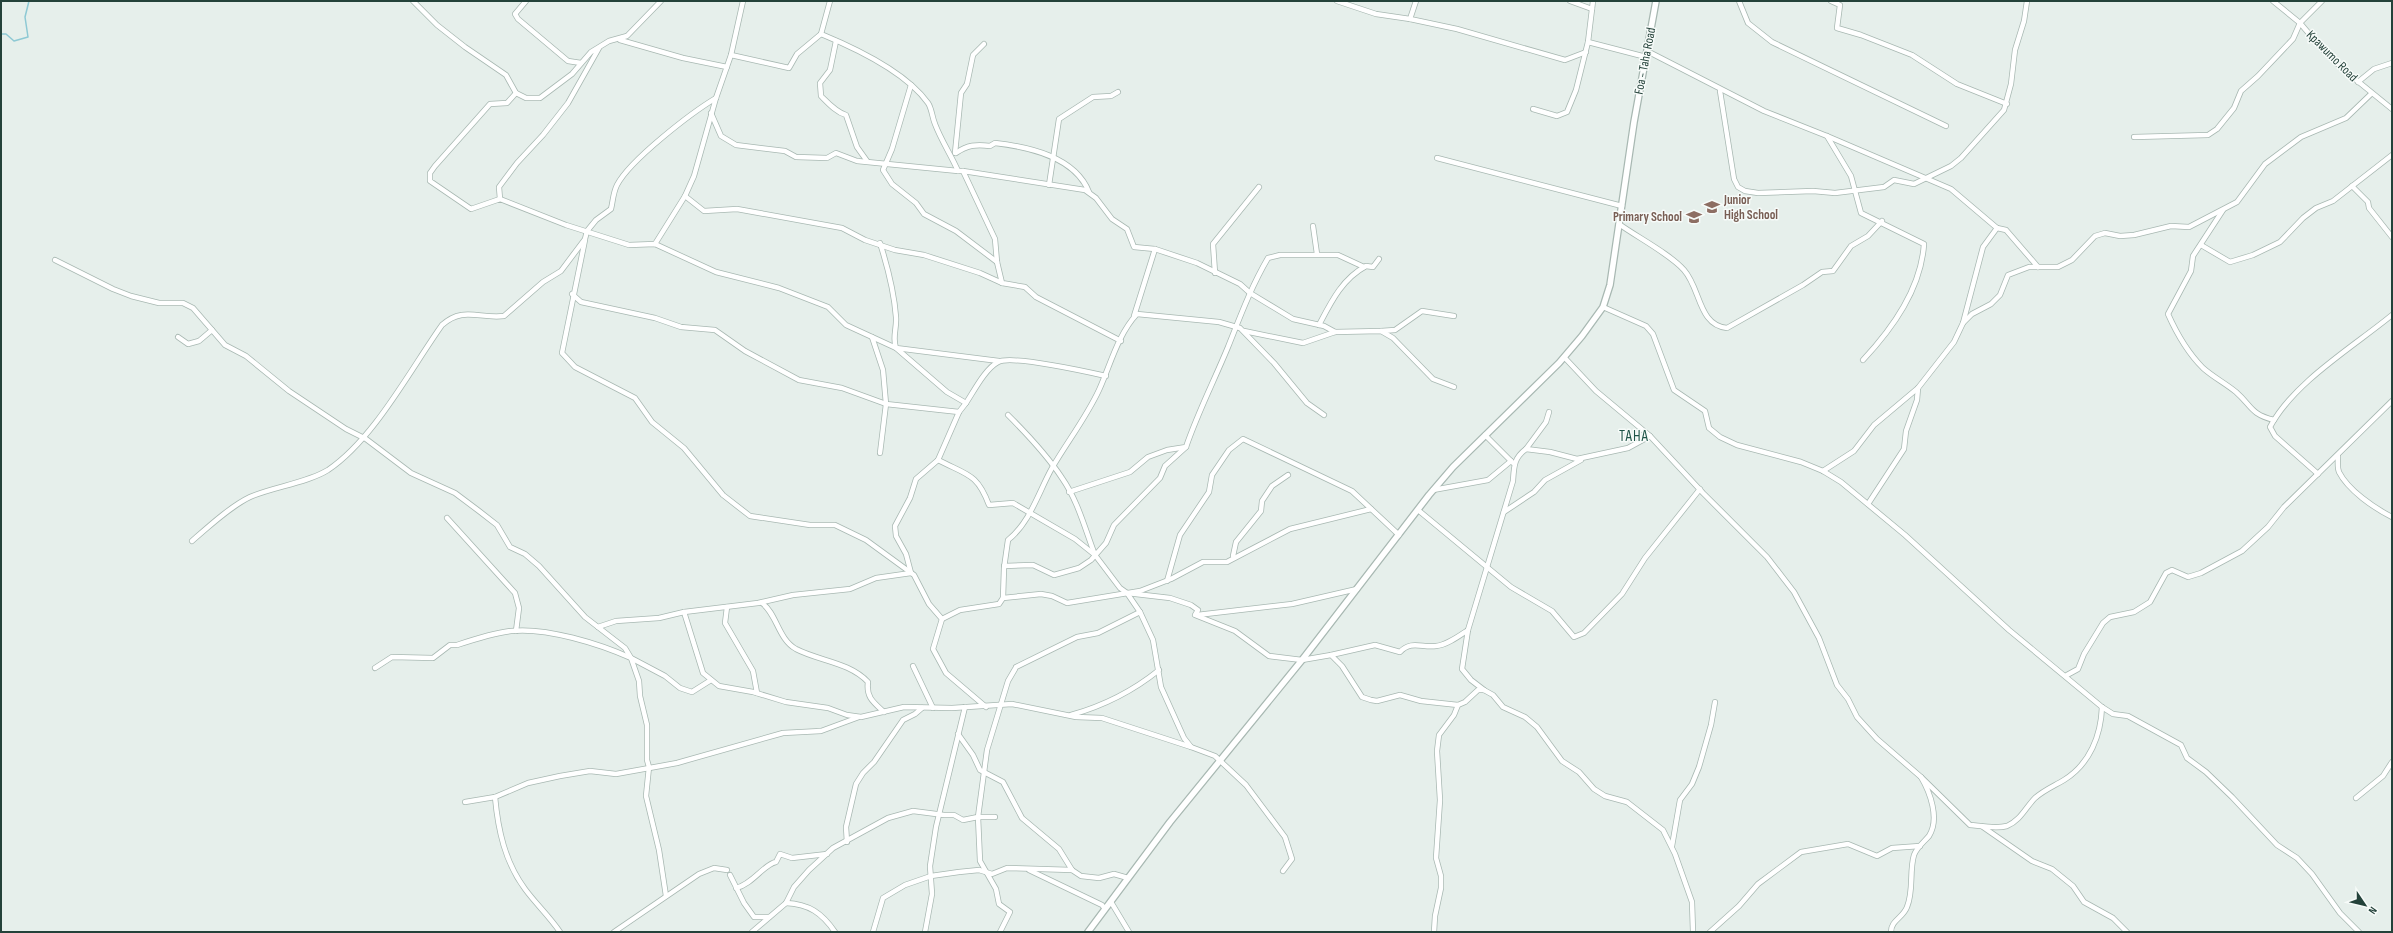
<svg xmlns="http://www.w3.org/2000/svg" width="2393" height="933" viewBox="0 0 2393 933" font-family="'Sofia Sans Condensed',sans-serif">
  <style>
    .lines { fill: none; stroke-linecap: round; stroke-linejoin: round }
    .stream { stroke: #8ec9d4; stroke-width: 1.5 }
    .minor-casing { stroke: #a8b8b2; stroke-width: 6 }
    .tertiary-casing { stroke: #a8b8b2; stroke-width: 8 }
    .minor { stroke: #fff; stroke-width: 4.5 }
    .tertiary { stroke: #fff; stroke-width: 5.5 }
    .labels { text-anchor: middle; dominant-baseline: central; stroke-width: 3; stroke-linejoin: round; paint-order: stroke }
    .street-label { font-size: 13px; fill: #24423a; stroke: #f7fbf9 }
    .education-label { font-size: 13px; font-weight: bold; fill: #785e54; stroke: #f7fbf9; text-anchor: start }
    .quarter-label { font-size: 15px; letter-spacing: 1px; fill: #1f5548; stroke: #f7fbf9 }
  </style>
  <rect width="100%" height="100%" fill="#e6efeb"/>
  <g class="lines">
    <path class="stream" d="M1 34H6L14 41 28 37 25 17 29 1"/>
    <defs>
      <g id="minor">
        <path d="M413 1 437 25 465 47 506 75 516 93 526 98H540L572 74 591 52 609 41 627 36 661 1"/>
        <path d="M526 1 515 14 518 19 568 61 581 63"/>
        <path d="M1337 1 1376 14 1410 19 1416 1"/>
        <path d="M1570 1 1592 9"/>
        <path d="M1593 1 1588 42 1646 57"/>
        <path d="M1739 1 1748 23 1772 42 1946 126"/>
        <path d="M1831 1 1840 5 1837 28 1861 35 1912 55 1957 84 2007 104"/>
        <path d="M2273 1 2300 23 2322 49 2344 70 2392 109"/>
        <path d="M1410 19 1457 29 1565 60 1586 52"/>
        <path d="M821 34C855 48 906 72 928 103 932 109 932 117 935 124 941 140 951 155 958 171H963L995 239 997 262 1002 283 1025 287 1036 297 1121 341"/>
        <path d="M620 40 683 58 727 67"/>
        <path d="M836 41 830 70 820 83 821 96C828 103 836 112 846 115L857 147 867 161"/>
        <path d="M1647 51 1764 111 1827 136 1951 189 1997 228 2006 230 2038 267"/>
        <path d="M731 55 789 68 797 54 821 34 830 1"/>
        <path d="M2358 82 2374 69 2392 63"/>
        <path d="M911 85 892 149 883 170 892 184 916 203 924 214 956 231 997 262"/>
        <path d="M1720 91 1734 179 1738 187 1745 191 1758 193 1813 191 1835 193 1884 187 1894 180 1914 184 1951 166 1961 158 2004 110 2011 84 2015 50 2024 21 2027 1"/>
        <path d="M516 93 507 103 490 104 435 166 430 173V181L471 209 500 199 566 225 629 245 655 244 716 272 779 288 828 307 846 325 896 348 947 392 966 403 959 412 938 460C967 475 977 473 989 505L1013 503 1075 539 1095 555 1120 588 1127 593 1170 598 1191 605 1198 610 1195 615 1235 631 1269 656 1302 660 1331 655 1342 666 1362 697 1371 700 1377 701 1400 695 1421 701 1458 705 1465 702 1478 690H1484L1493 695 1503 707 1525 717 1537 727 1562 761 1579 772 1594 789 1605 796 1627 802 1663 830 1675 854 1692 902 1693 932"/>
        <path d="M1533 109 1557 116 1567 112 1576 90 1588 42"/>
        <path d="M711 113 721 136 736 145 785 151 796 157 827 158 836 153 857 161 958 171"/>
        <path d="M1827 136 1851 176 1861 213 1924 244C1921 289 1893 328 1863 360"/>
        <path d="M2134 137 2208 135 2217 129 2234 108 2241 91 2258 76 2293 39 2300 23 2322 1"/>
        <path d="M955 153 961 93 967 84 973 55 984 44"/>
        <path d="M956 153C967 145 977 144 990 146L995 143C1030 147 1075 157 1089 192"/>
        <path d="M1437 158 1622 206"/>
        <path d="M963 171 1085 190 1096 198 1112 219 1127 229 1134 247 1155 249 1197 263 1240 284 1250 293 1293 319 1324 326 1335 332"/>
        <path d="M1049 185 1059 119 1093 97 1111 96 1118 92"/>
        <path d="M2352 186 2368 202 2369 208 2392 237"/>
        <path d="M685 196 704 211 737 209 842 228 865 240 895 250 924 255 980 273 1002 283"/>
        <path d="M500 199 499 187 517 163 543 135 568 103 599 48"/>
        <path d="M2223 210 2193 256 2191 271 2168 314C2176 332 2189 354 2203 368 2213 377 2225 383 2236 392 2252 406 2250 414 2274 420"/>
        <path d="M1619 224C1637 237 1670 254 1684 270 1701 289 1698 325 1727 328L1803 285 1822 272 1833 271 1851 246 1868 236 1882 221"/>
        <path d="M1313 226 1317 254"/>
        <path d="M585 240 562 353 575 367 635 398 652 422 684 448 723 495 750 516 810 525H835L866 540 914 575 929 604 942 619 933 649 946 673 986 707"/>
        <path d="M880 243C888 268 894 291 896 317 897 328 892 338 896 348L999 361"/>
        <path d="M655 244 685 196 694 176 716 98 731 55 743 1"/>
        <path d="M2201 245 2230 262 2253 255 2280 242 2303 218 2316 208 2333 201 2392 155"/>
        <path d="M55 260 113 289 131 296 159 303H183L193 308 225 345 246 356 289 391 346 429 366 439 411 473 455 493 479 511 497 525 510 547 525 554 539 566 585 617 625 648 631 658 665 676 680 688 692 692 711 680"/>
        <path d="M1215 273 1213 244 1259 187"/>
        <path d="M572 294 581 302 655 318 681 327 715 330 745 351 799 380 842 388 886 404 959 412"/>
        <path d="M1603 307 1646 326 1653 334 1674 390 1705 411 1709 428 1720 437 1737 445 1801 462 1823 471 1841 482 1905 535 2009 630 2102 707 2113 714 2128 716 2181 745 2187 758 2206 772 2232 797 2277 845 2297 858 2312 874 2340 913 2359 932"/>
        <path d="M1134 316 1155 249"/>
        <path d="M1963 323 1983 247 1997 228"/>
        <path d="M1319 325C1331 302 1342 279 1366 266L1373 267 1379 259"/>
        <path d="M1244 331 1303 343 1335 332 1381 331 1393 338 1433 379 1454 387"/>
        <path d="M1381 331 1395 330 1422 311 1454 316"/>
        <path d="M178 337 188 344 199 341 212 330"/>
        <path d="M872 337 883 370 886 404 880 453"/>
        <path d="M1564 357 1596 391 1650 436 1703 493 1767 557 1794 592 1819 638 1837 685 1848 699 1857 717 1877 739 1921 777"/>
        <path d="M966 403C974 391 985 369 998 362 1011 355 1088 372 1106 376"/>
        <path d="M1008 415C1028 435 1047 455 1062 478 1078 501 1085 529 1095 555"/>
        <path d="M1485 435 1513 463"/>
        <path d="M1526 449 1546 422 1549 412"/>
        <path d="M2338 456C2338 460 2337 467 2339 472 2348 490 2374 508 2392 517"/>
        <path d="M1823 471 1854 451 1874 425 1918 388 1954 342 1963 323 1972 314 1991 304 2000 295 2008 275 2029 267H2058L2072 260 2095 236 2105 233 2120 236 2134 235 2171 226 2189 227 2237 202 2265 164 2301 137 2346 118 2371 94"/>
        <path d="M2318 474 2275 436 2270 427C2294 382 2353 347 2392 315"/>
        <path d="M1433 490 1488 480 1511 461"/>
        <path d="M1069 492 1130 472 1148 457 1167 450 1186 447C1198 412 1214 381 1228 347 1240 317 1251 287 1268 258L1280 255H1338L1364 267"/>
        <path d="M1868 504 1904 449 1906 431 1917 400 1918 388"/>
        <path d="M1418 510 1511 587 1552 611 1574 637 1584 633 1622 594 1645 558 1700 489"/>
        <path d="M1504 512 1534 492 1545 480 1581 460"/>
        <path d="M447 518 515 593 519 608 516 631"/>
        <path d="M192 541C208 527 231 506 250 497 272 487 307 483 328 470 374 439 410 370 442 325 463 306 479 319 504 316L543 282 561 271 585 239 587 231 596 220 611 209C613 201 613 193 617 185 630 160 691 113 716 98"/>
        <path d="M1233 556 1236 542 1261 511 1262 501 1272 486 1288 475"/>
        <path d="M1004 566 1033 565 1054 575 1079 568 1091 560 1106 543 1114 525 1160 478 1165 466 1186 447"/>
        <path d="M1167 581 1180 535 1209 492 1212 475 1229 450 1243 439 1352 491 1399 535"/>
        <path d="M1127 593 1140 612 1153 640 1161 687 1184 738 1191 747 1215 756 1246 785 1285 837 1292 859 1283 871"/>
        <path d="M1003 598 1041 594 1052 596 1067 603 1140 591 1171 579 1203 562H1227L1290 529 1371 509"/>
        <path d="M762 603C777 614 778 639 796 649 819 661 849 662 868 682 866 697 873 702 884 712"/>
        <path d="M727 607 725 623 753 671 757 693"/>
        <path d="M684 612 703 673 719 686 753 692 786 702 828 708 847 715 861 717 904 707 952 708 1012 704 1076 717 1102 718 1191 747"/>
        <path d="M1197 615 1292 604 1357 589"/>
        <path d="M942 619 960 610 999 604 1003 598 1004 568 1008 540C1030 523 1039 491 1052 468 1067 442 1086 418 1099 390 1110 366 1118 334 1137 314L1219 322 1240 328 1274 363 1307 403 1324 415"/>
        <path d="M598 627 616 621 659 618 684 612 758 603 793 595 850 589 876 578 911 573 906 554 896 536 895 526 910 498 916 479 938 460"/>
        <path d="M1331 655 1375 645 1400 652C1411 640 1422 648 1436 646 1447 645 1459 636 1468 630"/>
        <path d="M913 666 933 708"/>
        <path d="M1016 667 1077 637 1098 633 1140 612"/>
        <path d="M375 668 392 657 433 658 450 645H457C475 639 493 633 511 631 546 627 600 644 631 658L639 681 640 696 647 725V760L649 767 646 796 659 850 666 896"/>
        <path d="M2067 675 2078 669 2084 654 2103 623 2110 617 2134 612 2150 602 2166 573 2172 570 2188 577 2201 573 2242 551 2268 527 2284 507 2392 401"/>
        <path d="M1484 690 1471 680 1462 669 1468 630 1513 481C1514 466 1514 458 1526 449L1550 452 1577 459 1628 448 1650 436"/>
        <path d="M1071 715C1103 706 1133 691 1159 670"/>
        <path d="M958 734 973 755 980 770 1003 782 1022 818 1059 849 1072 870 1081 876 1099 878 1114 874 1128 878"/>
        <path d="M495 797C498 830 505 862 525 889 536 904 550 917 560 932"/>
        <path d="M2356 798 2383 776 2392 762"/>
        <path d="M465 802 495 797 528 783 560 776 590 771 616 774 677 763 783 733 821 731 859 717"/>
        <path d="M1983 827 2032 861 2052 869 2073 886 2084 902 2113 918 2127 932"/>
        <path d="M847 842 846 827 856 784 863 773 874 762 903 720 915 714 922 708"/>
        <path d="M1672 846 1680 800 1692 784 1699 767 1711 725 1715 702"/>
        <path d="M1029 870 1102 905 1105 909"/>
        <path d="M730 875 744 903 754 917H769"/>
        <path d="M736 888C753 884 764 864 776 862L780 854 792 858 827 854"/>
        <path d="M1111 902 1129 932"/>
        <path d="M786 903C809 904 822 913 835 932"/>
        <path d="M614 932 699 874 714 868 727 870"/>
        <path d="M752 932 786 903 794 887 809 870 833 848 888 818 913 811 944 815H954L963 820 978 817H995"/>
        <path d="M873 932 883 898 905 885 931 876 959 872 979 870 992 874 1007 868 1072 870"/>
        <path d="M925 932 932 894 930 866 936 827 965 707"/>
        <path d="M1000 932 1010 912 999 904 996 889 980 861 978 817 987 750 1008 681 1015 669"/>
        <path d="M1434 932 1435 916 1441 888V876L1436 858 1440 800 1437 751 1439 735 1454 715 1458 705"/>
        <path d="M1710 932 1739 906 1758 884 1801 852 1848 844 1877 856 1892 848 1920 846"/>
        <path d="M1891 932C1891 920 1903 918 1907 907 1914 890 1909 872 1914 855 1917 847 1924 842 1929 836 1940 819 1930 792 1921 777L1970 825C1981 826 1996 829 2007 826 2020 821 2026 807 2035 798 2044 790 2054 786 2064 780 2090 764 2101 735 2102 707"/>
      </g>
      <path id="tertiary" d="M1088 932 1170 822 1302 660 1429 495 1453 467 1559 363 1582 336 1603 307 1610 285 1634 122 1656 1"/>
    </defs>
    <use href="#minor" class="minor-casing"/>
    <use href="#tertiary" class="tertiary-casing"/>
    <use href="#minor" class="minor"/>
    <use href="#tertiary" class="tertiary"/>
  </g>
  <defs>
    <symbol id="school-bare" viewBox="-9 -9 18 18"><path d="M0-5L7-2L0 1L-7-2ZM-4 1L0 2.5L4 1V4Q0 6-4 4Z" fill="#8d6e63" stroke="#f7fbf9" stroke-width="2.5" paint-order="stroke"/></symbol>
  </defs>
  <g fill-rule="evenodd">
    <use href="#school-bare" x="1701" y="196" width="22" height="22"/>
    <use href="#school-bare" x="1683" y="206" width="22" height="22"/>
  </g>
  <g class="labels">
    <g class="street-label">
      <text transform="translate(2332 56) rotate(45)">Kpawumo Road</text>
      <text transform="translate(1645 61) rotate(-79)">Foa - Taha Road</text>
    </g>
    <g class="education-label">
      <text x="1724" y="200">Junior<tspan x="1724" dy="15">High School</tspan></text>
      <text x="1682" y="217" text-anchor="end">Primary School</text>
    </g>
    <g class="quarter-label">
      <text x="1634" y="436">TAHA</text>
    </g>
  </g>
  <rect width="2393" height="933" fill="none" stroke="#24423a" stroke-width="4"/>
  <g transform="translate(2365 905) rotate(125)" stroke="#f7fbf9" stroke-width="3" paint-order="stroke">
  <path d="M0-3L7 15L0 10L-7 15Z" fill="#24423a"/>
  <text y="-6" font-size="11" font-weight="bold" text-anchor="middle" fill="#24423a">N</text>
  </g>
</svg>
